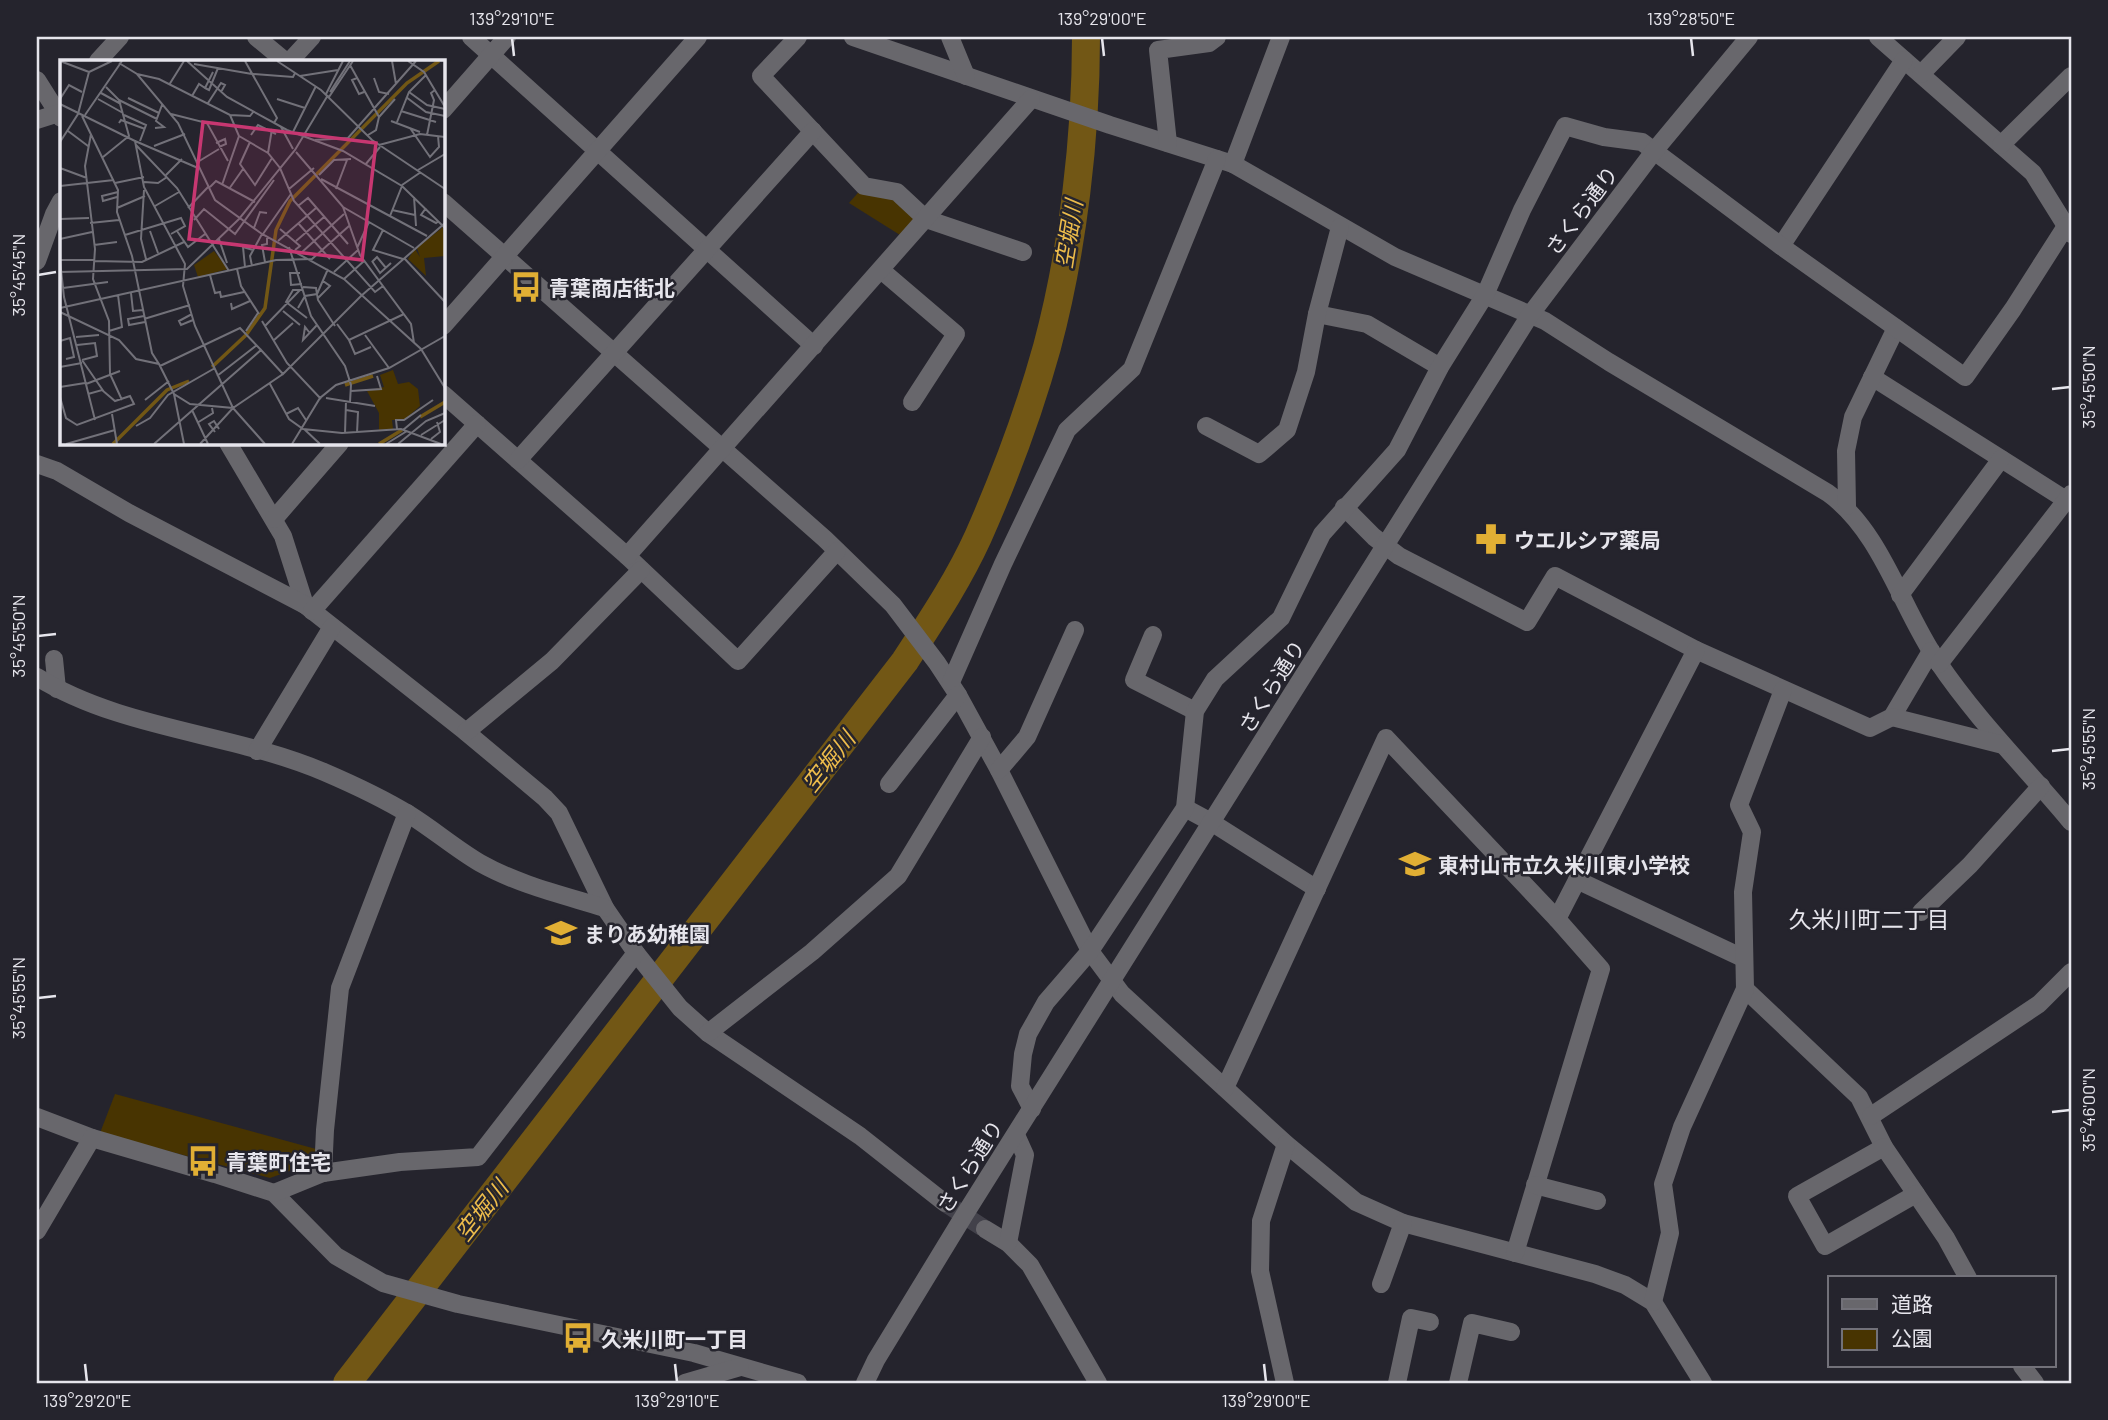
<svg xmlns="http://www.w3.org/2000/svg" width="2108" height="1420" viewBox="0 0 2108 1420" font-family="Barlow,'Noto Sans JP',sans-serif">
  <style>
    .green { fill: #483401 }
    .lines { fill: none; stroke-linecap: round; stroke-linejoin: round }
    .river { stroke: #725715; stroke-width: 28 }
    .minor-tunnel { stroke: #42414a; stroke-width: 18; stroke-dasharray: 18 9; stroke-linecap: butt }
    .minor { stroke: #68676c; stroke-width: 18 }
    .tertiary { stroke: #68676c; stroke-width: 18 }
    .ticks { fill: none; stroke: #e6e5ec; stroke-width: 2.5 }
    .labels { text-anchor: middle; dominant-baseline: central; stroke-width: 5; stroke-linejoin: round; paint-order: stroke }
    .street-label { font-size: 21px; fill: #e6e5ec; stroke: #25242d }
    .poi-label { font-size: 21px; font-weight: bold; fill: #e6e5ec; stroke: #25242d; text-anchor: start }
    .water-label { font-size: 23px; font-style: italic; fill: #edbc4b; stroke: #25242d }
    .neighbourhood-label { font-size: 23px; fill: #e6e5ec; stroke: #25242d }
    .inset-river { fill: none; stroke: #725715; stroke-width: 3.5 }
    .inset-road { fill: none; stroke: #727179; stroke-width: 2 }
    .view { fill: #c73771; fill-opacity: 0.15; stroke: #c73771; stroke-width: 3.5 }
    .inset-edge { fill: none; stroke: #e6e5ec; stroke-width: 3.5 }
    .neatline { fill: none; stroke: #e6e5ec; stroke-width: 2.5 }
    .ticks-label { font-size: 18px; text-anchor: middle; fill: #e6e5ec }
  </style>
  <rect width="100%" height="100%" fill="#25242d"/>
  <g class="green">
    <path d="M864 186 897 192 926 219 908 240 849 203Z"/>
    <path d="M115 1094 316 1149 315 1162 270 1178 100 1133Z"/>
  </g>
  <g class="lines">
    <path class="river" d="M347 1383 905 661C931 621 958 581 978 537 1005 476 1029 412 1047 347 1073 250 1086 137 1086 37"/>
    <path class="minor-tunnel" d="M945 1203 985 1229"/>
    <g class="minor">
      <path d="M256 37 285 61"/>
      <path d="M471 37 814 346"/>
      <path d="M798 37 761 76 864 186 897 192 926 219 1023 252"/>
      <path d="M853 37 1110 125 1233 164 1395 257 1545 321 1609 362 1828 493C1882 532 1901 608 1938 662 1977 720 2027 769 2071 822"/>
      <path d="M950 37 966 76"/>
      <path d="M1878 37 2033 173 2071 234"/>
      <path d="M98 61 120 37"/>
      <path d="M290 61 312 37"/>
      <path d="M1921 74 1957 37"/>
      <path d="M37 80 61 118"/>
      <path d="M443 110 507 37"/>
      <path d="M37 120 59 113"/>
      <path d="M1168 143 1158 50 1209 43 1217 37"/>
      <path d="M2001 145 2071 76"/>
      <path d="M1233 164 1281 37"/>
      <path d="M443 202 825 539 893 605 937 663 958 695 999 770 1090 951 1122 994 1286 1144 1356 1202 1403 1223 1595 1274 1625 1285 1653 1302 1703 1383"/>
      <path d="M1781 246 1904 60"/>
      <path d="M37 261 54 214 61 201"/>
      <path d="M881 270 956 334 912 402"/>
      <path d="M1317 314 1367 324 1440 367"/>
      <path d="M443 326 698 37"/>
      <path d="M1872 377 2066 500"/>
      <path d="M443 394 627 556 738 661 837 551"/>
      <path d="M1206 426 1259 454 1287 430 1306 372 1317 314 1340 227"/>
      <path d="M228 443 283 536 305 605"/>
      <path d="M518 460 813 131"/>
      <path d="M37 464 57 471 129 513 305 605 466 732 545 798 559 813 605 908 636 953 680 1008 708 1033 860 1136 945 1203"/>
      <path d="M1847 506 1846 451 1853 417 1896 328"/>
      <path d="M1344 507 1374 537 1399 556 1527 622 1555 576 1696 650 1870 728 1892 717 1931 651"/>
      <path d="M274 519 340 443"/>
      <path d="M627 556 1031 99"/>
      <path d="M1900 595 2001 459"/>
      <path d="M312 611 477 424"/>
      <path d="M1153 635 1134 680 1195 711"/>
      <path d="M54 659 57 689"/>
      <path d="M1939 664 2071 494"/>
      <path d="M37 677C123 730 233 733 324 772 352 784 384 799 410 815 434 830 456 849 480 863 519 885 563 895 605 908"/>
      <path d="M951 682 1003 564 1067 430 1132 369 1217 159"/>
      <path d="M1892 717 2003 745"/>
      <path d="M466 732 552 661 641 570"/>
      <path d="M257 751 332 627"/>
      <path d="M999 770 1027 737 1075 630"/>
      <path d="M889 784 958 695"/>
      <path d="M1185 808 1211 822 1317 889"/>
      <path d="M1577 880 1743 958"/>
      <path d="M1921 912 1970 865 2041 786"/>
      <path d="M1557 919 1696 650"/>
      <path d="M1745 989 1859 1097 1884 1147 1946 1238 1968 1278"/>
      <path d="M708 1033 812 952 898 876 982 737"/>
      <path d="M1225 1088 1386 738 1557 919 1601 969 1515 1253"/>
      <path d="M1032 1109 1020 1086 1023 1054 1028 1034 1046 1002 1090 951 1185 808 1195 711 1215 679 1281 618 1322 534 1397 450 1440 367 1485 295 1522 210 1565 126 1604 137 1642 142 1781 246 1965 377 2013 309 2066 226"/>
      <path d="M1871 1116 2039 1004 2071 972"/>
      <path d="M37 1117 92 1138 215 1174 274 1193 336 1256 383 1283 458 1304 694 1353 798 1383"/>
      <path d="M1884 1147 1797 1196 1825 1246 1916 1194"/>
      <path d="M323 1173 325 1130 340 988 407 813"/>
      <path d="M1535 1185 1597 1201"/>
      <path d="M274 1193 323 1173 400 1162 478 1157 636 953"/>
      <path d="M985 1229 1008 1243 1030 1265 1098 1383"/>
      <path d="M37 1231 92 1138"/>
      <path d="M1008 1243 1025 1155 1016 1135"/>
      <path d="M1381 1284 1403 1223"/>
      <path d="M1653 1302 1670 1233 1663 1184 1682 1127 1745 989 1743 892 1752 832 1739 805 1783 690"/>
      <path d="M2022 1366 2035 1383"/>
      <path d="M685 1383 740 1367"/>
      <path d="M1285 1383 1260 1271 1261 1221 1286 1144"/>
      <path d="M1397 1383 1411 1318 1430 1322"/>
      <path d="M1458 1383 1472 1323 1511 1332"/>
    </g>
    <path class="tertiary" d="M865 1383 876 1360 965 1214 1530 315 1655 150 1749 37"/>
  </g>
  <path class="ticks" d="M512 38 514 56M1102 38 1104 56M1691 38 1693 56M38 275 56 272M2052 389 2070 387M38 636 56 634M2052 751 2070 749M38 998 56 996M2052 1112 2070 1110M85 1364 87 1382M675 1364 677 1382M1264 1364 1266 1382"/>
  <defs>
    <symbol id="bus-bare" viewBox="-9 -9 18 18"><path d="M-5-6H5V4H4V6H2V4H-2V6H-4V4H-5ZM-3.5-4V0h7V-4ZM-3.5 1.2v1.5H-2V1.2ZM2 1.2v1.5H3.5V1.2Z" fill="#e1af34" stroke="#25242d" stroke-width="2.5" paint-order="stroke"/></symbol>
    <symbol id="pharmacy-bare" viewBox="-9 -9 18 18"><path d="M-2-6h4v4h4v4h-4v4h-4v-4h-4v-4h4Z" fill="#e1af34" stroke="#25242d" stroke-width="2.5" paint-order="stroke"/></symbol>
    <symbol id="school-bare" viewBox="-9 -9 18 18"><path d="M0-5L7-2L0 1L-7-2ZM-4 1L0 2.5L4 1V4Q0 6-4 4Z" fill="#e1af34" stroke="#25242d" stroke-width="2.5" paint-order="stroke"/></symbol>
  </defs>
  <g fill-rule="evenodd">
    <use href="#bus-bare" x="504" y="265" width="44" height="44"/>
    <use href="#pharmacy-bare" x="1469" y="517" width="44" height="44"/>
    <use href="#school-bare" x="1393" y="842" width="44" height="44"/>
    <use href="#school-bare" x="539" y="911" width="44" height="44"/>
    <use href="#bus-bare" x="181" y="1139" width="44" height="44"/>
    <use href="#bus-bare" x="556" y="1316" width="44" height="44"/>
  </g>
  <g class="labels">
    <g class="street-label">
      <text transform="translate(1581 210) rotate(-53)">さくら通り</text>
      <text transform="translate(1271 686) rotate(-58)">さくら通り</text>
      <text transform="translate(969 1166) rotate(-58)">さくら通り</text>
    </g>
    <g class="poi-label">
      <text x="549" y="287">青葉商店街北</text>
      <text x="1514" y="539">ウエルシア薬局</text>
      <text x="1438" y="864">東村山市立久米川東小学校</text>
      <text x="584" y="933">まりあ幼稚園</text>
      <text x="226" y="1161">青葉町住宅</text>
      <text x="601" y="1338">久米川町一丁目</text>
    </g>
    <g class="water-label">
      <text transform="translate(1068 234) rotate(-81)">空堀川</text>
      <text transform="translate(828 761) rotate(-52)">空堀川</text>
      <text transform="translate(481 1210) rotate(-52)">空堀川</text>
    </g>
    <g class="neighbourhood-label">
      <text x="1869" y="919">久米川町二丁目</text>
    </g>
  </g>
  <g transform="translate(60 60)">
    <rect width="385" height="385" fill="#25242d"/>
    <path d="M383 167 385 196 364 198 366 216 348 199 355 189 360 197 357 188ZM154 191 168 209 138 217 134 205ZM333 310 338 324 349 322 358 329 360 346 344 360H332L333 369 319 370V353L307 331 324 327 320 315Z" fill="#483401"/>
    <path class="inset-river" d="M152 307 186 275 205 248 216 170 230 141 347 23 379 1M285 325 313 316M360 357 385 342M53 384 107 330 129 321M319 384 342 370"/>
    <path class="inset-road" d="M0 1 29 12M127 1 167 37 227 70 283 91 342 126 385 168M185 1 217 58 214 63M217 1 261 30 312 80 385 129M332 1 336 24M348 1 364 12 385 47M59 3 77 14 118 63 155 140 202 174 284 219 361 289 385 328M134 4 192 14M290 5 319 57 316 70 308 75M153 12 145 28 149 30 158 8M77 14 99 19 170 55 190 56 194 51M193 14 233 17 235 13M240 16 278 10M297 18 292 20 299 34 304 32M314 18 319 32 329 34M109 25 124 1M270 32 290 1M349 32 367 45 385 49M41 33 61 44M266 34 283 1M132 36 139 24 145 28M269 37 293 1M346 37 366 52 385 56M68 38 99 53M0 39 9 25 22 32M38 39 63 53M217 39 245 48M59 40 97 59M148 43 161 23 165 25 161 32M0 44 75 81 84 127 125 204 123 226 135 266 173 348M341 51 376 62M111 54 147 63 168 101M25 55 62 1M64 55 86 65 80 81M22 56 58 130 57 152 72 196 92 293 99 304M319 57 335 39M331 61 360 72M337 62 349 32 366 15M59 63 61 60 85 69M221 67 233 89M95 68 104 67 96 61 102 45M350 68 370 97 379 87 378 76M8 71 28 86M233 72 256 26M31 74 25 106 35 189 33 219 49 261 50 314 62 340M191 75 198 65 216 74M367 75 374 40 371 33 375 30M179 76 208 93 220 108 234 141 315 232 323 226M255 80 288 78 356 1M75 81 138 108M0 82 18 54 29 12 52 1M190 82 180 104 195 125 212 98M156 83 165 79 166 84 159 87M76 85 117 128 169 211M319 85 360 74 385 77M94 86 125 74M236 92 283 147 354 188M208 93 212 69M43 97 69 76 59 40 46 27M136 103 159 89M305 105 320 87M0 108 27 118M358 110 385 94M106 115 122 99M259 115 274 100 291 99M261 119 367 176M84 122 98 123 107 117M55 123 84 117M162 125 179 76 170 55M342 125 361 112M0 126 54 120M150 127 156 121 195 142M169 129 183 109M229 129 254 108M276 129 287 100M84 130 81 179 86 199M57 137 43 141 42 136 58 132M354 137 356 166M95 146 119 132M238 146 248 138 288 184M283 147 300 195 351 264 354 283M57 148 85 136M128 148 149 126M366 148 361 155 376 163 379 161M332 150 355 155M330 156 342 126M0 159 29 158M134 160 144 149 175 174 214 120M30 163 59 160M238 163 270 199M194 168 200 152 207 153M220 169 240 186 235 190M323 170 313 190 343 199M90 171 98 193M117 171 128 187 145 174M203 174 231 134M65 175 121 158 125 166 111 174M0 179 32 172M159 179 167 203M218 181 256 148M236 181 264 157M34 185 57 182M229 187 251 256 285 306 291 325 290 342M297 188 309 162M241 193 284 154M344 198 385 242M0 200 4 237 35 360M0 200H34M34 201 82 202 124 182M312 201 320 213 331 203M205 202 202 185 207 184V176M312 202 317 197 326 208M192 206 190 196 202 174M185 207 183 187 193 190M177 209 181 226 199 254M0 212 127 209 179 159 235 90 268 35M274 212 298 190M240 213H230L231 225 242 224M150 215 155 233 160 232 161 237 184 232M284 219 304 201M243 227 256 228 258 240 275 266M3 228 48 222M243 230H233L226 242 247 258M71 233 73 251 83 250M258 238 270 226 263 221M171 243 172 249 190 241M0 248 216 200 252 199 289 166M238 248 245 236 257 234 268 209M223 251 240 265M0 252 59 280 76 299 99 304 114 334 130 344 173 348 205 384M132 254 119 261 121 265 133 260M84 256 68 259 69 265 85 262M84 259 130 245M202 261 227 303 261 339M277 264 289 280 344 254M205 266 240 230M49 271 62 267 58 235M186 271 198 253M249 272 245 267 243 280 257 265M305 275 329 308M16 277 39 275M289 280 295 294 311 287M0 281 10 278 14 297 6 299M213 281 233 263M17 285 35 283 37 296 22 300M22 300 44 332M100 306 180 268 201 290M0 307 22 303M157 316 197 285M26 324 60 311M210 324 229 359 243 369 282 373 341 369 381 384M0 327 25 323M291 331 321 329 317 316M114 334 124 384M0 337 6 358 17 365 74 344 70 336 55 341 42 330 28 334M266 338 315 346M85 340 109 321M132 350 148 384M286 350 298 352 297 373M52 354 57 384M226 354 238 348 246 360M137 363 153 353 152 348M76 366 90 358 108 335 155 308M244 369 260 384M337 369 336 360H344L373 340M343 370 361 355M155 372 149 364 154 361 159 369M285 373 286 341M361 375 385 360M371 379 380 372 377 362M6 384 55 370M94 384 201 290 223 314 301 236 385 163M140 384 173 348 223 314M232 384 260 338 276 325 329 308 385 276M326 384 347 371M338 384 366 361 385 353"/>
    <path class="view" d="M143 62 316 83 302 200 129 179Z"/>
    <rect width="385" height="385" class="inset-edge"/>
  </g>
  <rect width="2108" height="1420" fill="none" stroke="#25242d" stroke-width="77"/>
  <rect x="1828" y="1276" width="228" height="91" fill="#25242d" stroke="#727179" stroke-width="2"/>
  <rect x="1842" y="1299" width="35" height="10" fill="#68676c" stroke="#727179" stroke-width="2"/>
  <text x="1891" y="1312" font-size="21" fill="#e6e5ec">道路</text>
  <rect x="1842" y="1329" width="35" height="21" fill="#483401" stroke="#727179" stroke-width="2"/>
  <text x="1891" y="1346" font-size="21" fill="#e6e5ec">公園</text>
  <rect x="38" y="38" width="2032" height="1344" class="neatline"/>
  <g class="ticks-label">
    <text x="512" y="25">139°29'10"E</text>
    <text x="1102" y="25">139°29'00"E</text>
    <text x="1691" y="25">139°28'50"E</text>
    <text transform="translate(19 275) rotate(-90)" y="6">35°45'45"N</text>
    <text transform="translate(2089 387) rotate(-90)" y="6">35°45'50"N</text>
    <text transform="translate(19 636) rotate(-90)" y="6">35°45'50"N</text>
    <text transform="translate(2089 749) rotate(-90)" y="6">35°45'55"N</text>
    <text transform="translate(19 998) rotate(-90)" y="6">35°45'55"N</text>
    <text transform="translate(2089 1110) rotate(-90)" y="6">35°46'00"N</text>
    <text x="87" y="1407">139°29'20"E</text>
    <text x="677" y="1407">139°29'10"E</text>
    <text x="1266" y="1407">139°29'00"E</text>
  </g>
</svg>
